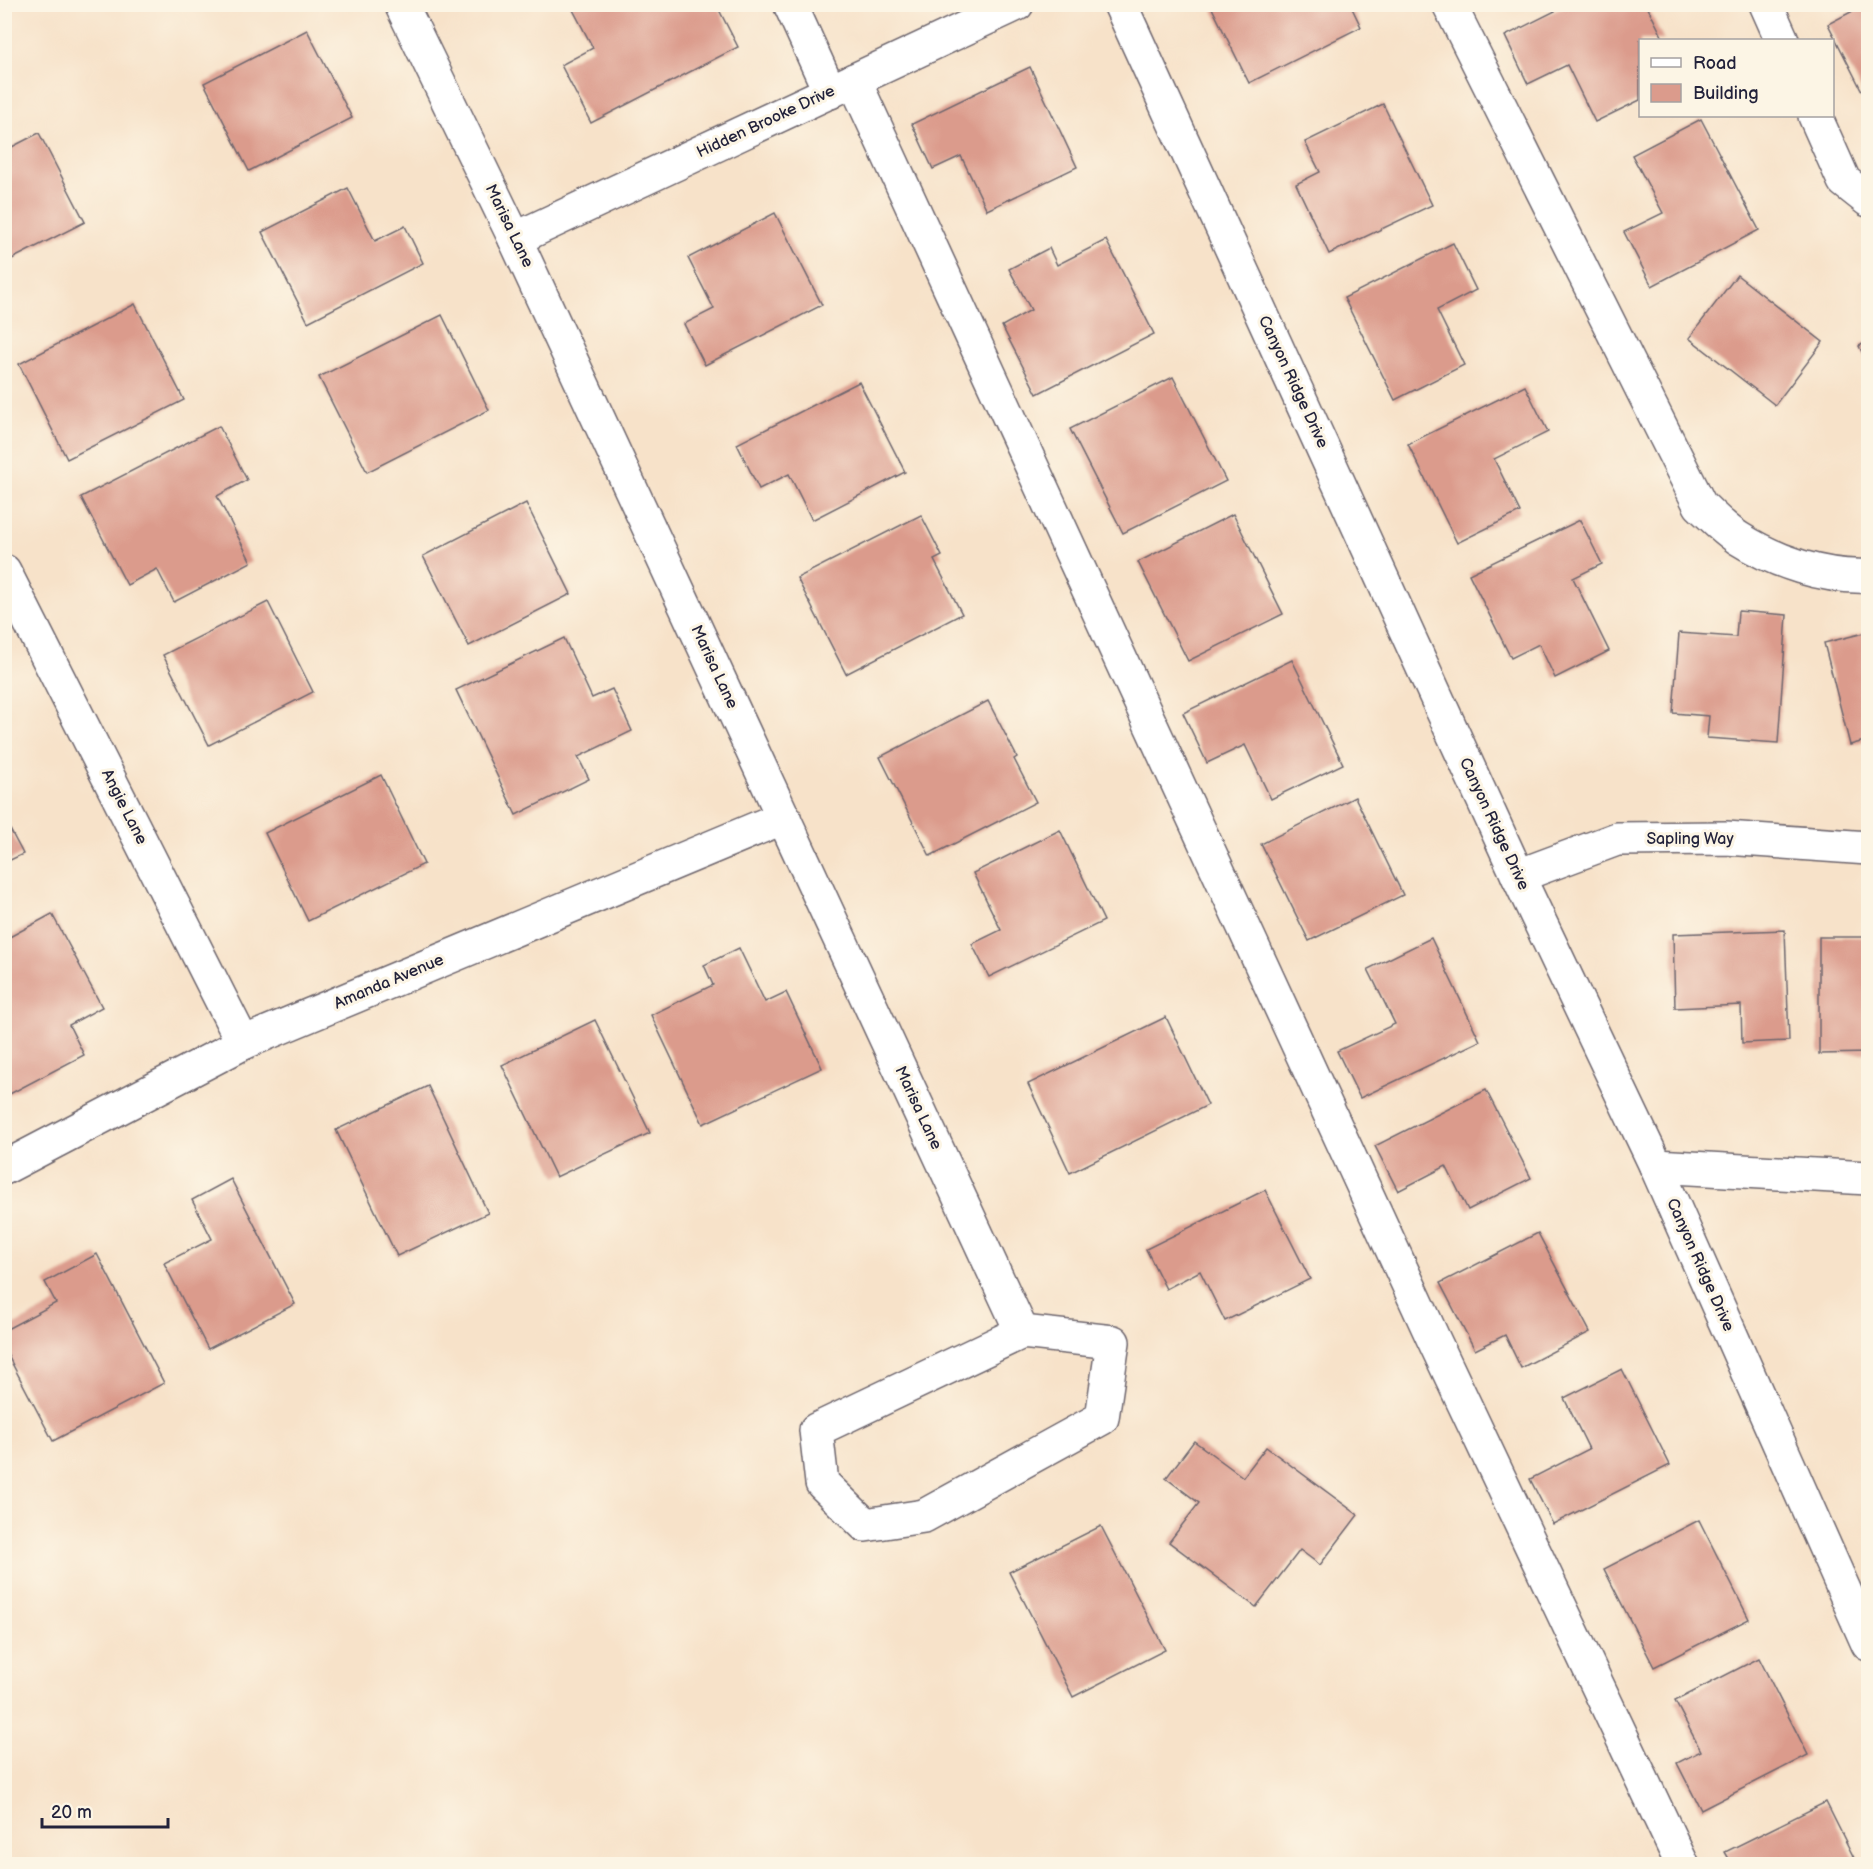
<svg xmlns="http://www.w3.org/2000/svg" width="1873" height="1869" viewBox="0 0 1873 1869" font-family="'Balsamiq Sans',sans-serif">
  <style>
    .building { fill: #db9b8c }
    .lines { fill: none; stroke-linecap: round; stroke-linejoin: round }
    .minor-casing { stroke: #6d656d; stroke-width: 36 }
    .minor { stroke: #fff; stroke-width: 33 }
    .labels { text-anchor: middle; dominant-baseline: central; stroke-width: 6; stroke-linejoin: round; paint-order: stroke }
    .street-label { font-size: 16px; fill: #22223b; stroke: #fcf5e5 }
  </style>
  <rect width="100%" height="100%" fill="#fcf5e5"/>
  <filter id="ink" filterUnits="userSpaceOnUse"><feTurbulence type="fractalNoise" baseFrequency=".0167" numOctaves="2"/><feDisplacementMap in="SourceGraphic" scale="12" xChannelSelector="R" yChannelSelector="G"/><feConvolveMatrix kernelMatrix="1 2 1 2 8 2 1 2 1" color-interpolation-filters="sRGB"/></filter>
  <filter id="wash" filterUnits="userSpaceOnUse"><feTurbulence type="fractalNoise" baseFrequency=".008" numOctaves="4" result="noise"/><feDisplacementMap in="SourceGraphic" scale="24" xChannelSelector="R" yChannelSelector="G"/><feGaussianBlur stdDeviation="1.35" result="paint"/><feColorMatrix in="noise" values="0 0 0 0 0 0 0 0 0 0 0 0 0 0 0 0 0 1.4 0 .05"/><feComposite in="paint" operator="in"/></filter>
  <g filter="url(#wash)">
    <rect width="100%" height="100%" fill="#f7e2c9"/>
    <g id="blocks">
      <g class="building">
        <path d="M570 4H716L738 47 591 123 561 65 593 48Z"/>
        <path d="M1210 4H1350L1361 27 1249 83Z"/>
        <path d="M1569 4H1646L1664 40H1640V100L1595 122 1567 65 1528 84 1505 36Z"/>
        <path d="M1866 4H1868V103L1828 24Z"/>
        <path d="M307 30 352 118 249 171 204 83Z"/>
        <path d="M1030 67 1077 167 987 210 961 156 933 169 912 124Z"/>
        <path d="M1383 104 1432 205 1329 254 1296 184 1320 172 1305 142Z"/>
        <path d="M1701 119 1759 230 1652 286 1624 232 1663 213 1632 155Z"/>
        <path d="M39 133 85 222 4 263V151Z"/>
        <path d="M348 188 375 241 405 226 423 263 308 322 262 232Z"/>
        <path d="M775 213 822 305 705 365 684 324 714 309 688 258Z"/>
        <path d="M1106 240 1154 334 1037 394 1002 326 1031 310 1009 269 1049 248 1057 265Z"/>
        <path d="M1453 243 1476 290 1437 310 1464 365 1395 400 1344 298Z"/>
        <path d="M1737 275 1823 342 1775 405 1689 338Z"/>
        <path d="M135 304 184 400 67 459 19 364Z"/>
        <path d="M442 315 489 410 367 472 319 377Z"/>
        <path d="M1868 341V364L1859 346Z"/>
        <path d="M1173 377 1226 481 1123 533 1070 429Z"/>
        <path d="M859 382 905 472 812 520 789 474 759 489 737 444Z"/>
        <path d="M1525 386 1548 432 1494 459 1520 512 1457 543 1408 444Z"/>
        <path d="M219 426 247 480 217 496 251 562 174 602 157 569 127 585 81 497Z"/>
        <path d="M526 503 571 594 469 646 423 556Z"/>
        <path d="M1233 514 1283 614 1188 661 1138 562Z"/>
        <path d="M921 515 942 556 934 560 962 614 846 674 797 578Z"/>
        <path d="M1580 520 1602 564 1573 578 1609 651 1555 678 1539 644 1511 658 1469 574Z"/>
        <path d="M268 602 313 692 209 745 163 655Z"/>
        <path d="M1738 611 1787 615 1778 743 1707 738 1709 716 1673 713 1679 633 1736 637Z"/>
        <path d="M1868 632V740L1850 745 1824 643Z"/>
        <path d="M564 638 592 698 612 689 632 731 578 757 589 779 516 815 456 690Z"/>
        <path d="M1292 660 1343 764 1271 799 1245 745 1207 763 1183 713Z"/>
        <path d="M988 701 1017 757 1014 759 1036 802 930 856 880 757Z"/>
        <path d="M381 775 424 864 308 921 265 833Z"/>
        <path d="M1355 797 1403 895 1309 941 1261 844Z"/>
        <path d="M4 818 23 854 4 863Z"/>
        <path d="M1060 830 1104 921 989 977 972 944 1001 930 973 873Z"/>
        <path d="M52 914 102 1007 69 1025 84 1055 4 1097V940Z"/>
        <path d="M1785 930 1789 1041 1742 1043 1741 1005 1675 1008 1673 934Z"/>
        <path d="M1819 937H1868V1053L1819 1054Z"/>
        <path d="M1431 938 1480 1041 1360 1098 1337 1051 1395 1024 1368 969Z"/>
        <path d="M739 948 765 1002 786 992 822 1068 703 1124 651 1015 713 985 704 965Z"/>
        <path d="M1166 1017 1208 1105 1070 1173 1028 1084Z"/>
        <path d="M595 1020 650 1133 556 1177 502 1065Z"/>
        <path d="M428 1086 488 1213 397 1256 336 1130Z"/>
        <path d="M1486 1090 1531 1178 1468 1210 1446 1166 1398 1191 1375 1146Z"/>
        <path d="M231 1179 295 1304 208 1349 164 1263 212 1239 192 1200Z"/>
        <path d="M1265 1190 1310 1279 1225 1321 1200 1271 1166 1289 1146 1249Z"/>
        <path d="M1538 1233 1590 1332 1521 1368 1505 1335 1475 1350 1440 1283Z"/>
        <path d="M97 1254 164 1383 53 1441 5 1350V1330L56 1303 45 1282Z"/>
        <path d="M1622 1369 1670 1465 1553 1524 1530 1479 1589 1449 1564 1398Z"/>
        <path d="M1194 1441 1243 1477 1266 1447 1358 1515 1320 1565 1300 1550 1256 1607 1169 1542 1199 1503 1166 1478Z"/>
        <path d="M1699 1520 1749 1619 1654 1667 1604 1569Z"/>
        <path d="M1101 1526 1165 1650 1073 1697 1009 1572Z"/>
        <path d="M1759 1658 1808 1755 1701 1810 1677 1763 1701 1751 1675 1701Z"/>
        <path d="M1826 1802 1857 1864H1732L1725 1852Z"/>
      </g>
    </g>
  </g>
  <g filter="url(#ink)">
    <use href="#blocks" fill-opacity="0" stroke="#6d656d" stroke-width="1.5"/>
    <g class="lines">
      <defs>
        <g id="minor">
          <path d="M401 4 515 239 1022 1332"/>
          <path d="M790 4 830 92"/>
          <path d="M1120 4 1518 876 1656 1166 1868 1644"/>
          <path d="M1449 4 1700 505C1712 516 1724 529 1738 538 1776 562 1823 578 1868 576"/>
          <path d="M1766 4 1782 40"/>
          <path d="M854 80 1432 1336 1682 1864"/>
          <path d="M1815 116 1844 181 1868 200"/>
          <path d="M515 239 1017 4"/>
          <path d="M4 571 243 1043"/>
          <path d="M1518 876 1617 839 1726 838 1868 848"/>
          <path d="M1656 1166 1868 1178"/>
          <path d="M4 1168 243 1043 784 817"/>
          <path d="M1022 1332 1113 1342 1102 1418 924 1516 865 1525 822 1483 816 1430Z"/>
        </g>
      </defs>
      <use href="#minor" class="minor-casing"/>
      <use href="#minor" class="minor"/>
    </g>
  </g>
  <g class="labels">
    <g class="street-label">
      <text transform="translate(766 122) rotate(-25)">Hidden Brooke Drive</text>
      <text transform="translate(509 226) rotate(64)">Marisa Lane</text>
      <text transform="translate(1293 382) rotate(65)">Canyon Ridge Drive</text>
      <text transform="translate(714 667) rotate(65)">Marisa Lane</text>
      <text transform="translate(124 807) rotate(63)">Angie Lane</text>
      <text transform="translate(1494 824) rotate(65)">Canyon Ridge Drive</text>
      <text x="1690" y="839">Sapling Way</text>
      <text transform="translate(389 982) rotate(-23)">Amanda Avenue</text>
      <text transform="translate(918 1108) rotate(65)">Marisa Lane</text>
      <text transform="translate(1700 1265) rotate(66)">Canyon Ridge Drive</text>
    </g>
  </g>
  <rect width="1873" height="1869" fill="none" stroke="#fcf5e5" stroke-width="24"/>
  <rect x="1639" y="39" width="195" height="78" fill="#fcf5e5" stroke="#a5a1a1" stroke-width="1.5"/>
  <rect x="1651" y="58" width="30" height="9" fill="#ffffff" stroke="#a5a1a1" stroke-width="1.5"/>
  <text x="1693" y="69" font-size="18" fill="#22223b">Road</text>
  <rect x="1651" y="84" width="30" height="18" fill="#db9b8c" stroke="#a5a1a1" stroke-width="1.5"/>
  <text x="1693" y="99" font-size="18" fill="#22223b">Building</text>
  <path d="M42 1818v9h126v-9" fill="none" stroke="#22223b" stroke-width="3"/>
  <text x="51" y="1818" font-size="18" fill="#22223b" stroke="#fcf5e5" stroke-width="4.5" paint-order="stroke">20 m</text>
</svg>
